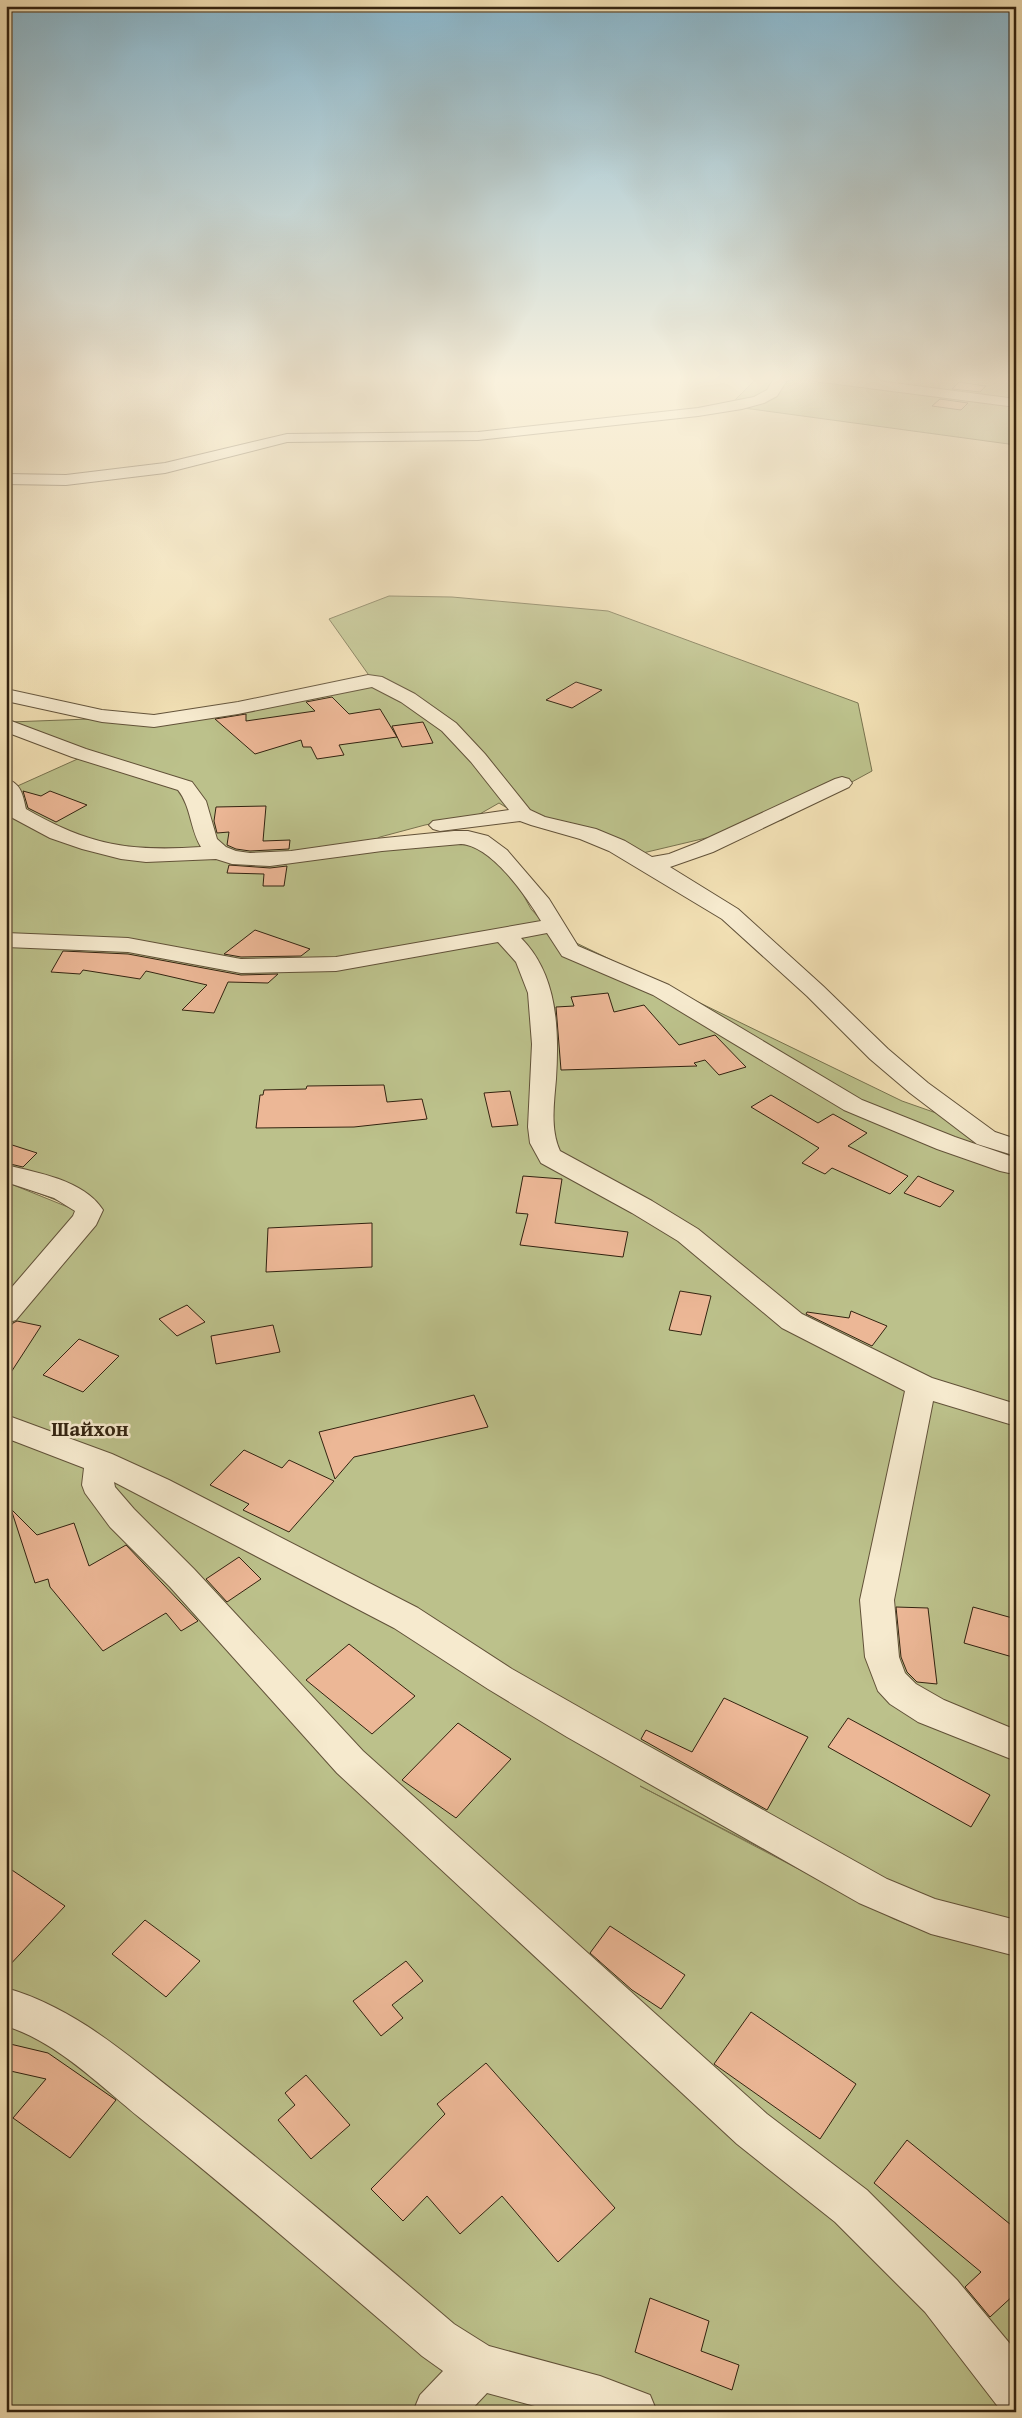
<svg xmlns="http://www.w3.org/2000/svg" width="1022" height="2418" viewBox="0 0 1022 2418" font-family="'Gentium Book Plus',serif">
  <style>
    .green { fill: #bcc18b; stroke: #78724e; fill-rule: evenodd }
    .building { fill: #ecb796; stroke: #332310 }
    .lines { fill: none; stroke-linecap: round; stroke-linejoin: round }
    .minor-casing { stroke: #625239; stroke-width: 2 }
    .minor { fill: #f6eace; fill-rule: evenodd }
    .labels { text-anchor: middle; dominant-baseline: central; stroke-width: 5; stroke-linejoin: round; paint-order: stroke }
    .quarter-label { font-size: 21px; font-weight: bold; fill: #332310; stroke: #f6eace }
  </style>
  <rect width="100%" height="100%" fill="#f1dfb3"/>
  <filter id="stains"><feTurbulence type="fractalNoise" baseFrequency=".004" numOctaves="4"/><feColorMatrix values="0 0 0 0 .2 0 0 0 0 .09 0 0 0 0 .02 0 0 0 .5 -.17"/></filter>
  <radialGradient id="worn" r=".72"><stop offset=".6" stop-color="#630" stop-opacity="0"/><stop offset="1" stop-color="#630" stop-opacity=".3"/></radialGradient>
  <g class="green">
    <path d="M758 377H1016V445L729 406Z"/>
    <path d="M389 596 452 597 608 611 858 703 872 771 782 820 626 857 595 839 525 819 499 803 478 815 425 825 380 837 367 844 459 837 509 869 531 909 542 921 566 938 902 1101 1016 1141V2412H6V1439L99 1468 6 1435V1295L93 1215 6 1180V784L13 788 82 757 10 722 116 718 185 712 373 681 329 619ZM640 1786 894 1917 940 1930V1937L894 1919Z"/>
    <path d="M6 1182 90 1216 57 1249 6 1293Z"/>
  </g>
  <g class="building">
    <path d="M959 382 986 386 980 392 952 389Z"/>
    <path d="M940 399 968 403 961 410 932 406Z"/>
    <path d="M576 682 602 690 572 708 546 700Z"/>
    <path d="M332 697 349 714 380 709 397 737 339 745 344 755 317 759 311 747H303L301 740 255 754 215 719 246 714V721L315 711 306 702Z"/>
    <path d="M423 722 433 743 402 747 392 726Z"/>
    <path d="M23 791 41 796 50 791 87 805 56 822 28 808Z"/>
    <path d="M266 806 263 841 290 840 289 849 250 851 236 849 227 845 229 832 217 833 214 821 216 807Z"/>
    <path d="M229 865 270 868 287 866 284 886H263L264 874 227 873Z"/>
    <path d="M255 930 310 949 301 956 241 957 224 954Z"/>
    <path d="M63 951 128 954 241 975 278 974 268 983 228 982 214 1013 182 1010 207 985 146 971 140 979 83 970 80 974 51 972Z"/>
    <path d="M608 993 614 1012 644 1005 679 1045 715 1035 746 1067 719 1075 705 1060 694 1063 697 1066 561 1070 556 1007 574 1006 571 997Z"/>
    <path d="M384 1085 387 1102 422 1099 427 1119 354 1127 256 1128 260 1095H263L264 1090 306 1089 307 1086Z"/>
    <path d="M510 1091 518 1125 492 1127 484 1093Z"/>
    <path d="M771 1095 818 1123 833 1114 867 1133 848 1146 908 1176 890 1194 832 1168 825 1174 802 1163 819 1148 751 1107Z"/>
    <path d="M6 1143 37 1153 23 1167 6 1163Z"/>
    <path d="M523 1176 562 1179 555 1223 628 1232 623 1257 520 1245 528 1214 516 1213Z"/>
    <path d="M918 1176 934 1183 954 1191 940 1207 904 1193Z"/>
    <path d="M372 1223V1267L266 1272 268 1228Z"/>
    <path d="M680 1291 711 1296 701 1335 669 1330Z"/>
    <path d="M187 1305 205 1322 177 1336 159 1319Z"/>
    <path d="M851 1311 887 1326 872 1346 806 1314 807 1312 849 1318Z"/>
    <path d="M17 1321 41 1326 6 1380V1333L13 1323Z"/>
    <path d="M273 1325 280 1352 216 1364 211 1336Z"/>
    <path d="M79 1339 119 1356 83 1392 43 1375Z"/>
    <path d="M474 1395 488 1427 354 1457 335 1479 319 1432Z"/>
    <path d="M244 1450 282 1468 289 1460 334 1481 289 1532 243 1510 249 1504 210 1485Z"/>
    <path d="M11 1509 37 1535 74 1523 89 1566 126 1545 198 1621 181 1631 166 1613 103 1651 50 1587 48 1579 35 1583Z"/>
    <path d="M239 1557 261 1579 227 1602 206 1579Z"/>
    <path d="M896 1607 928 1608 937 1684 917 1682 907 1672 901 1657Z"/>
    <path d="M973 1607 1016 1619V1658L964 1643Z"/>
    <path d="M349 1644 415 1696 372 1734 306 1680Z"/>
    <path d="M724 1698 808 1737 767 1810 641 1739 646 1730 692 1752Z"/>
    <path d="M848 1718 990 1795 971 1827 828 1747Z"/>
    <path d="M458 1723 511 1759 456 1818 402 1780Z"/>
    <path d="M6 1866 65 1906 6 1969Z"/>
    <path d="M145 1920 200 1961 166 1997 112 1954Z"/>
    <path d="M610 1926 685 1975 661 2009 632 1990 590 1953Z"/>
    <path d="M406 1961 423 1981 392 2005 403 2018 381 2036 353 2001Z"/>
    <path d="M751 2012 856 2084 820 2139 714 2064Z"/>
    <path d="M6 2043 48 2053 116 2100 70 2158 13 2118 46 2079 6 2070Z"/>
    <path d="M486 2063 615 2208 558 2262 502 2196 460 2234 427 2196 403 2221 371 2189 445 2114 437 2104Z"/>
    <path d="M306 2075 350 2125 311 2159 278 2120 295 2105 285 2093Z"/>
    <path d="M907 2140 1016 2229V2293L990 2317 965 2287 981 2272 874 2183Z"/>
    <path d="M650 2298 709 2321 701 2351 739 2365 732 2390 635 2352Z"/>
  </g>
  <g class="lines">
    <defs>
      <g id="minor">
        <path d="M775 377H789L777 396 764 403 742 409 698 416 478 440 287 442 165 473 66 485 6 484V474L66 475 165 463 287 434 478 432 698 408 754 397 767 390Z"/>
        <path d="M807 377H848L1016 399V407L814 381Z"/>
        <path d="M368 675 382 677 415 694 456 723 485 754 530 810 545 817 596 829 625 841 652 857 669 854 697 843 835 779 842 777 849 779 852 783 849 787 713 852 670 867 738 909 823 986 888 1049 928 1083 995 1132 1016 1139V1156L977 1144 910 1093 870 1059 807 996 722 919 609 851 580 839 531 825 520 821 440 831 433 829 429 825 433 821 509 810 471 762 442 731 401 702 372 687 238 714 154 727 102 722 6 701V689L102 710 154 715 238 702Z"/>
        <path d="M6 719 86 749 192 782 206 801 217 839 226 847 236 851 250 853 291 851 375 839 454 831H468L488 836 507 850 549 899 578 946 669 985 862 1100 955 1137 1016 1158V1172L1009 1173 1000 1171 937 1149 844 1110 653 995 562 956 547 933 521 938C558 975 559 1030 556 1079 554 1103 550 1129 560 1151L652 1201 698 1229 802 1314 932 1378 1016 1404V1426L933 1401 894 1600 899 1657 905 1673 916 1684 944 1700 1016 1730V1761L918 1722 890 1704 878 1691 865 1657 860 1600 905 1391 782 1328 678 1241 632 1213 541 1163 530 1143 528 1127 532 1044 528 993 516 962 498 942 336 971 241 973 128 952 6 947V933L128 938 241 959 336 957 541 921C526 896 492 846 461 844L382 851 270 866 232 864 216 859 146 862 121 859 82 849 50 838 9 816 6 813V779C21 783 23 795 26 809 88 845 130 852 201 847 190 829 191 806 178 790L72 757 6 732Z"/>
        <path d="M6 1165C38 1173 84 1180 103 1210L96 1225 16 1320 6 1323V1294L73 1216 75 1211 54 1198 6 1182Z"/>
        <path d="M6 1415 112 1454 169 1480 418 1608 512 1669 593 1715 887 1879 935 1899 1016 1920V1956L931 1934 859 1903 567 1737 488 1689 394 1628 114 1482 115 1487 134 1509 194 1569 363 1751 767 2114 867 2190 957 2280 1016 2351V2412L999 2408 925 2312 835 2222 737 2144 337 1773 170 1587 110 1527 85 1493 82 1485 84 1468 6 1438Z"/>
        <path d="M6 1988C76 2008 128 2056 184 2099 276 2172 365 2248 454 2324L489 2346 600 2376 650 2395 657 2412H557L487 2393 469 2412H413L420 2395 443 2371 422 2356C329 2276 236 2195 140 2118 99 2085 57 2042 6 2026Z"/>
      </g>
    </defs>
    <use href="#minor" class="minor-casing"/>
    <use href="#minor" class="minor"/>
  </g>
  <linearGradient id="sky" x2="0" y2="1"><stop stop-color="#89b8cf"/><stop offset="0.53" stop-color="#f9f1dd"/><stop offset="1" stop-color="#f9f1dd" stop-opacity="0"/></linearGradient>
  <rect width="1022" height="716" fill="url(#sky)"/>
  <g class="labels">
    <g class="quarter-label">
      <text x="90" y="1428">Шайхон</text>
    </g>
  </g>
  <rect width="1022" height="2418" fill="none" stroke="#f1dfb3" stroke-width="25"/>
  <rect x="8" y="8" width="1007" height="2403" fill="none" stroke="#332310" stroke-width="2.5"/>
  <rect x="12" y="12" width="997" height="2393" fill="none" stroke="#332310"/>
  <rect width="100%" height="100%" filter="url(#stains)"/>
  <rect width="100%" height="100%" fill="url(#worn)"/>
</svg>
